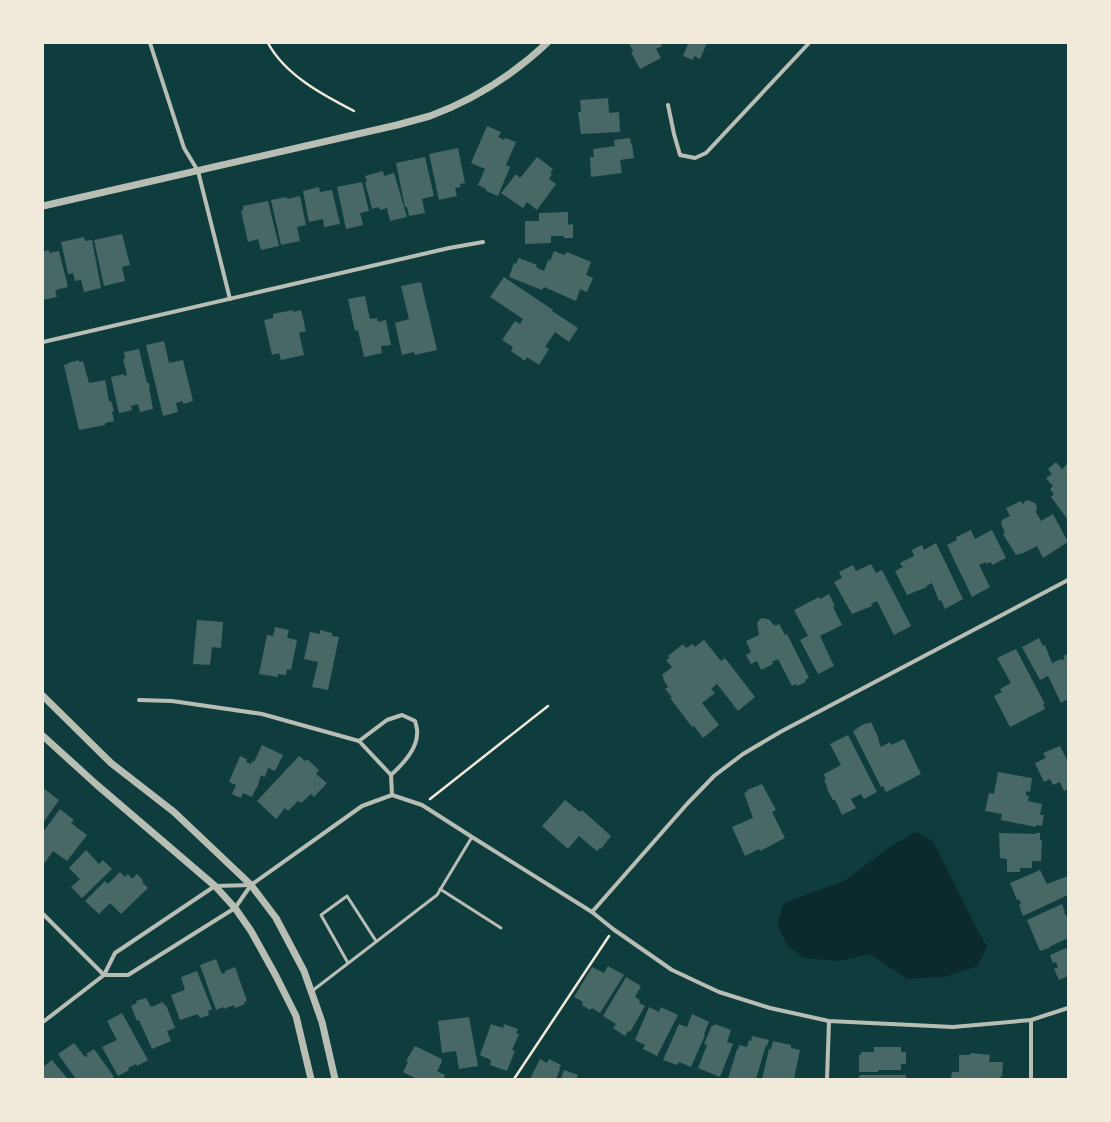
<svg xmlns="http://www.w3.org/2000/svg" width="1111" height="1122" viewBox="0 0 1111 1122" font-family="'Archivo Narrow',sans-serif">
  <style>
    .water { fill: #0a2a2b }
    .building { fill: #486865 }
    .lines { fill: none; stroke-linecap: round; stroke-linejoin: round }
    .path { stroke: #f1e9da; stroke-width: 2.5 }
    .service { stroke: #b8beb3; stroke-width: 3 }
    .minor { stroke: #b8beb3; stroke-width: 4 }
    .tertiary { stroke: #b8beb3; stroke-width: 7 }
  </style>
  <rect width="100%" height="100%" fill="#0f3d3e"/>
  <path class="water" d="M915 832 933 841 978 931 987 946 978 966 945 977 907 979 870 954 839 961 803 958 787 945 777 924 784 903 844 881 888 848Z"/>
  <g class="building">
    <path d="M629 43H661L662 46 656 49 661 58 640 69 631 52 633 51Z"/>
    <path d="M685 43H707L700 59 694 56 693 60 683 56 688 44Z"/>
    <path d="M608 98 609 113 619 112 620 132 581 134 578 112H581L580 100Z"/>
    <path d="M487 126 501 132 498 137 504 140 505 138 516 142 506 165 510 167 498 196 486 191V189L478 185 485 169 471 163Z"/>
    <path d="M630 138 631 145 632 144 634 158 620 160 622 173 591 177 590 157H594L593 149 615 146 614 140Z"/>
    <path d="M458 148 465 183 460 184 461 187 455 188 457 196 439 200 429 154Z"/>
    <path d="M425 157 434 196 422 199 425 213 409 216 407 207H405L396 163Z"/>
    <path d="M537 157 553 169 550 173 552 174 549 179 556 184 537 210 527 202 523 208 501 193 516 174 520 178Z"/>
    <path d="M383 171 384 176 394 173 407 217 390 221 387 208 380 210 379 207 372 209 365 182 367 181 365 176Z"/>
    <path d="M362 182 369 211 360 213 363 225 346 229 337 187Z"/>
    <path d="M319 187 320 192 332 190 340 224 324 227 323 219 309 222 303 191Z"/>
    <path d="M300 196 306 225 297 227 300 241 281 245 271 200 287 197V199Z"/>
    <path d="M268 201 279 246 261 250 258 239 248 242 241 211 243 210V206Z"/>
    <path d="M568 212V225L573 224V238H564V236H551V243L525 244V221H539V213Z"/>
    <path d="M122 234 130 265 122 267 125 281 104 286 94 240Z"/>
    <path d="M84 237 85 241 92 240 101 288 84 292 81 280 75 281 73 273 68 274 61 242Z"/>
    <path d="M49 250V253L59 251 68 287 55 290 57 297 43 300V252Z"/>
    <path d="M554 251 564 255 567 252 591 262 586 275 593 278 587 292 580 289 576 301 544 287 542 290 509 277 514 263 516 264 519 258 537 265 536 267 544 271 548 260 550 261Z"/>
    <path d="M504 277 553 310 552 311 578 328 569 342 555 332 545 347 549 349 539 365 527 357 525 361 511 351 513 347 502 340 515 321 520 324 523 319 490 297Z"/>
    <path d="M421 282 437 350 415 355 414 352 402 355 395 323 409 319 401 286Z"/>
    <path d="M365 296 370 319 377 318 378 322 386 320 391 345 381 346 382 353 364 357 358 330 355 331 348 299Z"/>
    <path d="M293 310V312L301 310 306 331 299 333 304 355 281 360 279 353 272 355 264 320 273 318V314Z"/>
    <path d="M164 341 169 363 183 360 193 401 183 404V401L176 403 178 412 163 416 146 345Z"/>
    <path d="M139 349 147 383H149L150 388H149L153 409 140 412 138 404 131 406 132 410 119 413 111 377 124 374V376L127 375 123 359H125L124 352Z"/>
    <path d="M79 360V362L83 361 89 383 105 380 109 401H111L114 411 112 412 114 421 105 423V425L79 430 64 365 68 364V363Z"/>
    <path d="M1056 462 1062 469 1068 463V520L1051 497 1054 494 1050 489 1053 486 1046 478 1052 474 1048 469Z"/>
    <path d="M1028 500 1035 503 1037 507 1036 512 1041 521 1053 514 1068 542 1043 558 1037 546 1021 554V553L1016 555 1003 534 1005 533 1001 524 1002 520 1010 516 1006 508 1021 501 1023 505 1024 502Z"/>
    <path d="M971 530 975 539 992 530 1006 558 992 565 991 562 986 564V562L979 565 990 587 972 597 947 545 957 540 956 537Z"/>
    <path d="M936 543 963 599 945 609 941 600 939 601 932 583 926 586 927 587 907 595 895 571 903 567 900 563 914 556 912 550 922 545 924 550Z"/>
    <path d="M871 564 876 573 882 570 911 626 894 635 877 601 871 604 872 606 852 614 834 582 842 578 839 572 853 565 856 571Z"/>
    <path d="M829 594 835 606 833 607 842 625 820 636 834 666 818 674 800 640 808 636 794 610 819 597 820 599Z"/>
    <path d="M763 618 770 620 773 625 774 624 775 626 779 624 785 635 787 634 809 678 805 680 806 682 797 686 796 684 792 686 778 659 772 662 773 664 761 670 757 661 751 664 746 655 751 652 746 641 759 635 757 623 760 619Z"/>
    <path d="M197 620 223 622 221 648 212 647 210 665 193 664Z"/>
    <path d="M275 627 289 630 287 638 297 640 291 670 287 669 286 675 278 674V677L259 674 267 635 273 636Z"/>
    <path d="M320 630 332 633V636L339 637 328 690 312 687 318 662 304 659 310 632 320 634Z"/>
    <path d="M1039 638 1043 646 1045 645 1052 663 1061 659 1062 660 1065 659 1063 656 1068 654V699L1061 703 1048 676 1040 680 1022 647Z"/>
    <path d="M704 640 721 661 725 658 755 697 738 711 717 684 711 689 715 693 702 703 719 725 703 738 694 726 692 727 670 698 672 697 665 689 668 687 663 679 664 678 662 675 672 667 666 660 670 658 668 656 683 644 686 648 693 644 695 647Z"/>
    <path d="M1016 649 1045 704H1043L1045 709 1010 727 994 696 1002 692 1000 689 1011 683 997 658Z"/>
    <path d="M871 722 879 739H878L881 747 890 742 891 745 904 739 921 774 886 792 883 786 881 787 853 731 857 729V728L866 723 867 724Z"/>
    <path d="M848 735 877 792 864 799 861 794 851 799 856 808 842 815 835 800H833L827 789H828L824 780 826 779 824 774 841 765 830 744Z"/>
    <path d="M262 745 283 755 275 771 268 768 265 777 261 775 257 788H256L252 797 243 793 241 798 232 794 236 785 229 782 240 756 247 759 246 762 251 764 252 761 254 762Z"/>
    <path d="M1060 746 1068 762V789L1064 791 1060 782 1053 785 1050 779 1044 782 1035 763 1046 758 1043 753Z"/>
    <path d="M299 756 305 761 307 759 319 770 316 774 327 783 314 797 311 794 301 803 298 801 288 811 285 808 276 819 257 801Z"/>
    <path d="M998 772 1032 778 1030 792 1026 791V795L1029 796 1028 801 1042 804 1040 815H1044L1042 826 1036 825V827L1001 820 1002 814 985 811 989 793 994 794Z"/>
    <path d="M762 784 776 810 772 812 785 838 760 851 759 849 745 856 732 827 753 818 744 793 747 792V790Z"/>
    <path d="M43 788 59 800 43 823Z"/>
    <path d="M565 800 580 812 582 810 611 836 601 849 600 848 597 851 579 836 568 849 542 826Z"/>
    <path d="M60 809 74 820 71 823 87 835 67 861 53 851 43 865V832Z"/>
    <path d="M999 833 1035 834V833H1040V840H1042L1041 861H1032V868H1020V872H1007V859L1000 858Z"/>
    <path d="M86 850 99 864 103 860 112 869 82 898 71 887 80 879 69 868Z"/>
    <path d="M1040 870 1047 884 1068 876V895L1023 916 1019 905 1021 904 1019 899 1017 900 1010 883Z"/>
    <path d="M120 872 125 877 128 874 132 879 137 874 143 880 142 882 148 888 121 914 110 903 99 914 85 901 105 881 108 884Z"/>
    <path d="M1062 904 1065 912H1064L1068 919V938L1049 947V948L1040 951 1027 920Z"/>
    <path d="M1066 949 1068 948V976L1059 980 1054 969 1058 967 1056 962 1053 963 1050 955 1066 948Z"/>
    <path d="M216 959 222 974 225 973V971L235 967 247 1001 244 1002 245 1004 235 1008 234 1005 224 1009 223 1007 216 1010 200 965Z"/>
    <path d="M608 966 624 975 600 1013 592 1008 590 1010 582 1005 583 1002 574 997 592 967 604 973Z"/>
    <path d="M197 971 212 1009 208 1011 209 1015 200 1018 198 1014 180 1020 171 995 185 990 181 977Z"/>
    <path d="M626 977 641 986 635 997 640 1000 639 1003 645 1006 630 1032 628 1031 625 1036 613 1028 616 1024 603 1016Z"/>
    <path d="M146 998 151 1007 163 1002 165 1006 166 1005 175 1028 167 1031 171 1041 152 1049 139 1020 137 1021 131 1006 137 1003 136 1001Z"/>
    <path d="M649 1007 659 1012 661 1007 678 1015 657 1056 643 1049 645 1045 635 1040Z"/>
    <path d="M122 1013 148 1060 137 1066 136 1064 128 1068 129 1070 118 1076 102 1047 117 1040 107 1021Z"/>
    <path d="M692 1014 709 1022 704 1034 705 1035 691 1067 679 1062 677 1065 663 1060 679 1024 687 1027Z"/>
    <path d="M469 1017 478 1066 459 1069 456 1051 442 1053 438 1021Z"/>
    <path d="M491 1024 503 1028 504 1024 518 1029 516 1033 519 1034 512 1050 515 1051 507 1071 490 1065 491 1060 480 1055Z"/>
    <path d="M715 1024 731 1030 727 1042 733 1044 720 1077 698 1068 707 1045 704 1044 712 1025 714 1026Z"/>
    <path d="M752 1036 769 1040 767 1046 766 1045 756 1079H728L737 1049 738 1050 739 1045 747 1047 749 1040 751 1041Z"/>
    <path d="M773 1041 791 1045V1048L800 1050 794 1079H762L769 1049H771Z"/>
    <path d="M74 1043 85 1057 88 1056 86 1054 94 1049 114 1077 111 1079H76L58 1054Z"/>
    <path d="M415 1046 442 1059 441 1061 442 1062 437 1071 445 1075 443 1079H417L403 1072 408 1062 406 1061Z"/>
    <path d="M874 1047H901V1052H906V1064H901V1070H878V1072H859V1055H861V1052H874Z"/>
    <path d="M970 1053 990 1055 989 1062H1003L1002 1076H1001L1000 1079H951L952 1072H959V1055H970Z"/>
    <path d="M540 1059 547 1063 549 1059 561 1065 559 1068 560 1069 556 1079H530Z"/>
    <path d="M52 1060 68 1079H43L44 1077 43 1075V1067Z"/>
    <path d="M564 1070 578 1075 576 1079H561Z"/>
    <path d="M861 1075H906V1079H859V1076Z"/>
  </g>
  <g class="lines">
    <g class="path">
      <path d="M268 43C285 75 323 95 354 111"/>
      <path d="M430 799 548 706"/>
      <path d="M514 1079 609 936"/>
    </g>
    <g class="service">
      <path d="M440 889 501 928"/>
      <path d="M348 963 321 915 347 896 376 941"/>
      <path d="M312 991 437 895 472 837"/>
    </g>
    <g class="minor">
      <path d="M150 43 184 148 198 171 230 299"/>
      <path d="M668 105 674 134 680 155 695 158 706 153 809 43"/>
      <path d="M43 342 449 248 483 242"/>
      <path d="M139 700 172 701 262 714 359 741 391 775 392 795"/>
      <path d="M359 741 387 720 402 715 415 721C416 725 418 730 417 734 417 750 402 765 391 775"/>
      <path d="M592 912 687 804 714 776 743 754 782 731 1068 580"/>
      <path d="M43 914 104 975H128L235 908 251 885 362 806 392 795 422 805 472 837 592 912 613 929 672 970 719 992 770 1008 829 1021 953 1027 1031 1020 1068 1008"/>
      <path d="M1031 1020V1079"/>
      <path d="M43 1022 104 975 115 953 215 886 251 885"/>
      <path d="M827 1079 829 1021"/>
    </g>
    <g class="tertiary">
      <path d="M43 206 397 125C408 122 419 119 430 116 473 100 514 74 547 43"/>
      <path d="M43 696 111 763 174 812 251 885 276 918 304 971 322 1022 335 1079"/>
      <path d="M43 736 97 785 215 886 235 908 251 931 276 976 296 1016 311 1079"/>
    </g>
  </g>
  <rect width="1111" height="1122" fill="none" stroke="#f1e9da" stroke-width="88"/>
</svg>
